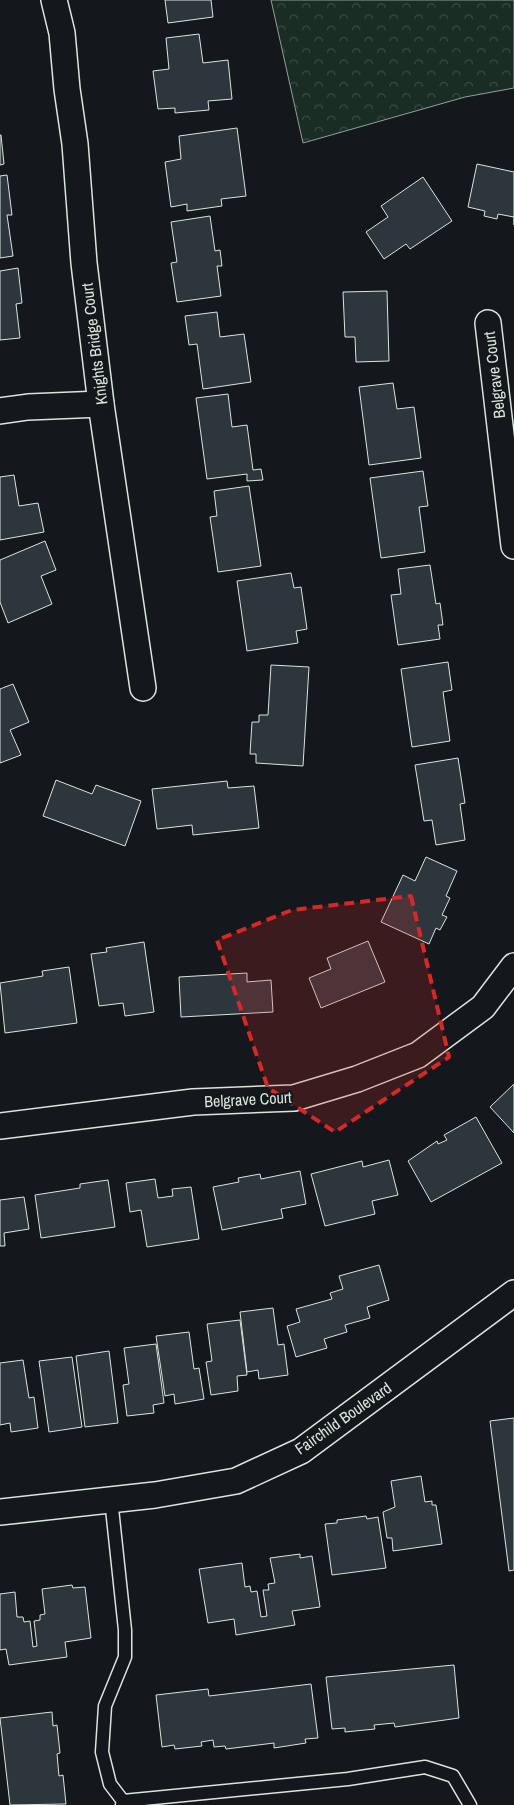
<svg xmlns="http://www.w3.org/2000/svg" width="514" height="1805" viewBox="0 0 514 1805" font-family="'Archivo Narrow',sans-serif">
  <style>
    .park { fill: url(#park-crowns); stroke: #939e99 }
    .building { fill: #2c363c; stroke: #d8e6dc }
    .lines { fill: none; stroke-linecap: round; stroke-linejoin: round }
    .service-casing { stroke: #d8e6dc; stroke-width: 15 }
    .minor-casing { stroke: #d8e6dc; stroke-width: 28 }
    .service { stroke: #14181c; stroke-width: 12 }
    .minor { stroke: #14181c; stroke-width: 25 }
    .marked { fill: #d62828; fill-opacity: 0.2; stroke: #d62828; stroke-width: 4; stroke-dasharray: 10 6; stroke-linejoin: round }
    .labels { text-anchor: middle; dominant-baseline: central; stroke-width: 4; stroke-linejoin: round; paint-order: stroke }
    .street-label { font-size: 16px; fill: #d8e6dc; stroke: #14181c }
  </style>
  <defs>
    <pattern id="park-crowns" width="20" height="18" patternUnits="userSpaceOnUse" patternTransform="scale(1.25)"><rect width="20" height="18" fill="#1a2d24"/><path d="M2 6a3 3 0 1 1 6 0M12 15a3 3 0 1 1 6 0" fill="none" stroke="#3b4b43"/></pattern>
  </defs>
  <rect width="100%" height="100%" fill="#14181c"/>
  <path class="park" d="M271 0H514V88L465 97 303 143Z"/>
  <g class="building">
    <path d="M165 0H211L213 17 168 23Z"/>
    <path d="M199 34 203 63 228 60 232 99 208 101 209 110 175 113V108L158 109 153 71 169 69 166 38Z"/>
    <path d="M237 128 246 196 221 199 222 206 187 211V204L171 207 165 162 181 159 179 136Z"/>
    <path d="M1 135 4 164 0 165V135Z"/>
    <path d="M477 164 514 172V225V217L498 214 497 219 484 216 485 211 468 207Z"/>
    <path d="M7 175 12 215H7L13 256 0 258V176Z"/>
    <path d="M423 177 452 221 410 249 406 244 384 259 366 232 388 217 381 206Z"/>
    <path d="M210 216 215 251 220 250 222 266H217L221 296 177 302 171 263 177 262 171 222Z"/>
    <path d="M18 268 22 303 16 304 20 338 0 340V271Z"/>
    <path d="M387 291 389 361 356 362 355 337H345L343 292Z"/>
    <path d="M217 312 220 337 244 334 251 382 203 389 197 344 189 345 185 316Z"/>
    <path d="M393 383 397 409 414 407 421 458 369 465 359 387Z"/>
    <path d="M228 394 232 427 247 425 253 470 261 469 263 480 247 481V474L207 479 196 398Z"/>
    <path d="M423 471 428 506 419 507 425 552 381 558 370 478Z"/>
    <path d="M14 475 19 506 38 503 44 532 0 540V477Z"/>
    <path d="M249 486 261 566 218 572 210 517 217 516 214 491Z"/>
    <path d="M45 541 56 570 41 576 52 604 8 623 0 602V560Z"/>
    <path d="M430 565 436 604 440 603 443 625H438L440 639 398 645 391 595 401 594 398 569Z"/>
    <path d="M291 573 294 588 301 587 307 629 296 631 298 643 247 651 237 581Z"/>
    <path d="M448 662 452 690 443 692 450 741 412 747 401 669Z"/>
    <path d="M271 665 309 667 303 766 256 763V754H250L252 722H259V715H268Z"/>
    <path d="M13 684 29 722 10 730 21 755 0 763V689Z"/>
    <path d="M458 758 465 803 460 804 465 840 436 845 432 820 424 821 415 765Z"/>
    <path d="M56 780 92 794 96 785 141 801 125 846 43 816Z"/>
    <path d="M227 781 228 788 254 786 259 828 193 835 192 825 157 829 152 789Z"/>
    <path d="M426 857 457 871 446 896 450 898 442 915 447 917 440 930 436 928 429 944 381 922 403 875 415 881Z"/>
    <path d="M368 941 385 982 321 1008 309 978 331 969 327 958Z"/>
    <path d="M144 942 154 1012 125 1016 123 1003 99 1006 91 954 107 952 106 948Z"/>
    <path d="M69 967 77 1023 5 1033 0 983 43 976 42 971Z"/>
    <path d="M247 973V982L271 980 273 1012 181 1017 179 977Z"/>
    <path d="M514 1084V1133L490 1107Z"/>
    <path d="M476 1117 502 1163 431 1202 408 1161 437 1141 438 1144 447 1140 444 1135Z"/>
    <path d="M389 1160 398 1195 372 1201 375 1214 325 1226 311 1174 362 1161 363 1167Z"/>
    <path d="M300 1171 306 1204 281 1209 283 1218 222 1230 213 1187 239 1182 238 1178 260 1174 261 1179Z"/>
    <path d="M155 1179 158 1198 173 1196 172 1189 191 1187 199 1239 147 1247 141 1210 130 1212 126 1183Z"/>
    <path d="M108 1180 115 1227 41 1238 35 1195 80 1188V1184Z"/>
    <path d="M24 1197 29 1229 4 1233 5 1246H0V1200Z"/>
    <path d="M379 1265 389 1300 367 1307 370 1318 345 1325 347 1332 324 1339 327 1348 296 1357 287 1326 300 1322 296 1309 332 1299 330 1293 343 1289 339 1276Z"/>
    <path d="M273 1308 278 1345 284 1344 288 1375 259 1379 258 1370 247 1372 240 1312Z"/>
    <path d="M240 1320 247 1375 237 1376 238 1391 211 1395 206 1362 212 1361 207 1324Z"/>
    <path d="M189 1332 194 1369 199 1368 204 1399 175 1404 174 1394 165 1396 156 1336Z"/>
    <path d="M156 1344 164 1403 153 1405 154 1413 127 1416 123 1385 129 1384 124 1348Z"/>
    <path d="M109 1351 118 1423 85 1427 76 1356Z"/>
    <path d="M72 1357 82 1427 49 1432 39 1361Z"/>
    <path d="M23 1360 29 1398 34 1397 38 1428 11 1432 10 1423 0 1425V1363Z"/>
    <path d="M514 1418V1570L509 1571 490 1421Z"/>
    <path d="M421 1476 425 1502 432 1501V1505H436L442 1544 393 1551 392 1538H387L383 1512 395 1507 391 1481Z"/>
    <path d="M366 1516 367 1519 378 1517 386 1568 332 1575 325 1524 337 1523V1520Z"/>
    <path d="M300 1554V1558L312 1556 320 1607 292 1611 295 1625 236 1635 234 1619 208 1623 199 1569 242 1563 245 1587 250 1586 251 1592 257 1591 261 1617 267 1616 263 1590H269L268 1584 275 1583 270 1558Z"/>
    <path d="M72 1585 73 1588 85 1587 91 1638 65 1642 67 1657 9 1665 6 1649 0 1650V1594L15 1592 17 1617H23L24 1622 30 1621 33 1647 37 1646 34 1621 40 1620V1615L45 1614 42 1589Z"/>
    <path d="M454 1665 459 1718 395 1727 394 1723 374 1725 375 1729 345 1732V1728L332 1729 326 1677Z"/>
    <path d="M311 1684 318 1738 305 1739 306 1743 274 1748V1743L226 1749 225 1746 214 1747 213 1740 201 1742 202 1746 175 1749 174 1745 162 1747 156 1695 208 1689 209 1696Z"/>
    <path d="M52 1712 53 1726 57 1725 60 1753 57 1754 59 1776 63 1775 66 1804 10 1805 0 1718Z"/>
  </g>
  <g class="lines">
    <defs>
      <g id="service">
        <path d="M111 1499 125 1630V1657L105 1706 102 1752 110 1784 123 1801 122 1805"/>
        <path d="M123 1801 348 1779 425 1767 453 1776 470 1805"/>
      </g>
      <g id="minor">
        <path d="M54 0 62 33 67 89 75 144 84 263 101 404 143 688"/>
        <path d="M488 323 514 546"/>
        <path d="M0 411 28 407 101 404"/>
        <path d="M0 1126 193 1102 294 1098 357 1079 418 1055 483 1007 514 966"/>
        <path d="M0 1512 155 1495 236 1481 301 1451 514 1293"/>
      </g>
    </defs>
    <use href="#service" class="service-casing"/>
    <use href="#minor" class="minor-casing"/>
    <use href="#service" class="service"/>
    <use href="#minor" class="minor"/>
  </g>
  <path class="marked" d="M411 896 449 1057 335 1132 268 1088 217 940 292 910Z"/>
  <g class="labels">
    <g class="street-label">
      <text transform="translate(94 344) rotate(-97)">Knights Bridge Court</text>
      <text transform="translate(494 375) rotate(-97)">Belgrave Court</text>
      <text transform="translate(248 1099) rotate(-3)">Belgrave Court</text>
      <text transform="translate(343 1418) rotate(-35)">Fairchild Boulevard</text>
    </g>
  </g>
</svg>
